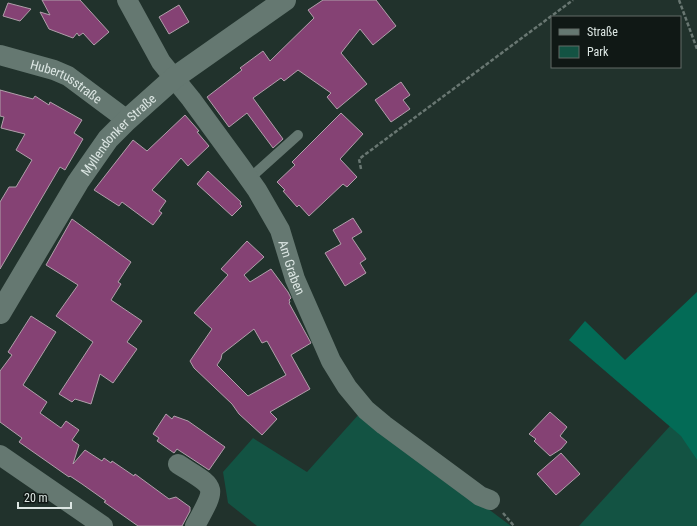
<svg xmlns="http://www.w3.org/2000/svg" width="697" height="526" viewBox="0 0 697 526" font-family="'Roboto Condensed',sans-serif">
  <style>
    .green { fill: #135343 }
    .forest { fill: #036b56 }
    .building { fill: #854274; stroke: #b09faa; fill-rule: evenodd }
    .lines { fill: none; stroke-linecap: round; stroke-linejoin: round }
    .path { stroke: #697772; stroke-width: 2.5; stroke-dasharray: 4 2; stroke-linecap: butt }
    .lane { stroke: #657871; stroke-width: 10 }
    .street { stroke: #657871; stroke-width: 20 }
    .secondary { stroke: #657871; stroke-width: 22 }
    .labels { text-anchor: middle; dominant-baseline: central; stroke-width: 3; stroke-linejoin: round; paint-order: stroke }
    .street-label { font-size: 13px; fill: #dce6e3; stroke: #101815 }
  </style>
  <rect width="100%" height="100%" fill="#21322c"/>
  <g class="green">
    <path d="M360 413 511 526H257L228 503 223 472 253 438 307 472Z"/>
    <path d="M670 426 682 436 697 460V526H579Z"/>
  </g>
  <path class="forest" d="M697 292V460L681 436 569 340 585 321 625 360Z"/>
  <g class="building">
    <path d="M42 0H80L109 32 94 45 83 33 79 36 77 33 73 38 49 29 40 12 50 15Z"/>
    <path d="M323 0H376L396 26 373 45 360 29 341 53 367 84 337 109 327 97 331 93 298 70 284 81 281 78 253 98 283 139 273 148 247 113 229 127 207 97 242 70 240 68 263 51 270 61 314 18 308 10Z"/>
    <path d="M8 3 31 9 20 21 3 16Z"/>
    <path d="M179 5 189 22 169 34 159 17Z"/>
    <path d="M401 82 410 95 403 100 410 109 391 122 375 100Z"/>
    <path d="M0 90 33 99 35 96 49 105 50 102 82 120 74 133 83 139 65 170 60 167 0 269V202L9 187H16L32 160 16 150 25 134 1 128 4 117 0 116Z"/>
    <path d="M341 113 363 134 340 159 357 177 347 187 343 184 309 216 299 205 297 207 283 191 285 190 277 182 295 165 292 162Z"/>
    <path d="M185 115 199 131 197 132 209 146 188 166 181 158 152 190 166 201 159 211 162 213 153 225 122 202 119 206 94 190 133 140 147 151Z"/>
    <path d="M208 171 241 202 240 204 242 206 232 216 197 184Z"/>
    <path d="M353 218 362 232 352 238 366 259 360 263 366 273 345 286 325 253 341 244 333 230Z"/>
    <path d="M72 219 131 262 118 282 121 284 111 300 142 321 127 342 137 349 113 383 100 374 91 404 75 399 72 402 59 394 93 342 56 316 78 285 46 265Z"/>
    <path d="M247 241 264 257 244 275 250 282 271 269 288 292 291 298 289 300 290 302 289 303 311 343 291 355 310 389 270 412 277 419 262 435 239 414 232 404 194 368 190 361 212 329 194 313 228 275 221 269ZM254 329 262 343 267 341 286 375 248 396 217 365 221 359 222 354Z"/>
    <path d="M31 316 56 332 23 385 47 402 40 413 61 428 66 421 79 430 72 440 79 445 73 464 85 450 102 461 104 458 111 463 112 461 134 476 135 474 169 499 176 497 190 507V511L182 526H138L104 502 106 501 82 484 70 476 69 477 19 442 22 438 0 422V371L12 355 8 352Z"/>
    <path d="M550 412 567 427 560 436 567 442 561 449 550 456 534 441 536 439 529 434Z"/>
    <path d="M166 414 172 419 174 416 188 421 225 447 209 470 177 449 174 453 157 441 159 438 153 434Z"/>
    <path d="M561 453 580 474 556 495 537 474Z"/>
  </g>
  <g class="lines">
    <g class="path">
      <path d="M679 0 697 49"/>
      <path d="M361 169 359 159 573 0"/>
      <path d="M503 513 514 526"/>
    </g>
    <path class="lane" d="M249 179 298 135"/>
    <g class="street">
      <path id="s1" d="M127 0 161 62 191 99 240 166 257 190 280 230 295 279 331 361 347 387 366 410 384 425 472 490 480 496 490 500"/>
      <path id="s2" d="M0 55 54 70 68 76 127 120"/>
      <path d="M0 455 103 526"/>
      <path d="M178 464C217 489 218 484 195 526"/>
    </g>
    <path class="secondary" id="s3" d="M0 313 78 182 108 139 127 120 174 78 285 0"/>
  </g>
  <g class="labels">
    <g class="street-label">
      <text stroke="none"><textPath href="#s2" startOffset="72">Hubertusstraße</textPath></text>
      <text stroke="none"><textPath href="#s3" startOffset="215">Myllendonker Straße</textPath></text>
      <text stroke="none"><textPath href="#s1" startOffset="316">Am Graben</textPath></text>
    </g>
  </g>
  <rect x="551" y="16" width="130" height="52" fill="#101815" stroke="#626a67"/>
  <rect x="559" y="29" width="20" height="6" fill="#657871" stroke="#626a67"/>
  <text x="587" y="36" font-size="12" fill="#dce6e3">Straße</text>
  <rect x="559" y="46" width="20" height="12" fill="#135343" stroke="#626a67"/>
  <text x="587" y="56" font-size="12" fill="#dce6e3">Park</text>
  <path d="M18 502v6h53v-6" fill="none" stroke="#dce6e3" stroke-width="2"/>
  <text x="24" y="502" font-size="12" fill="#dce6e3" stroke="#101815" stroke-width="3" paint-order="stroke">20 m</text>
</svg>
